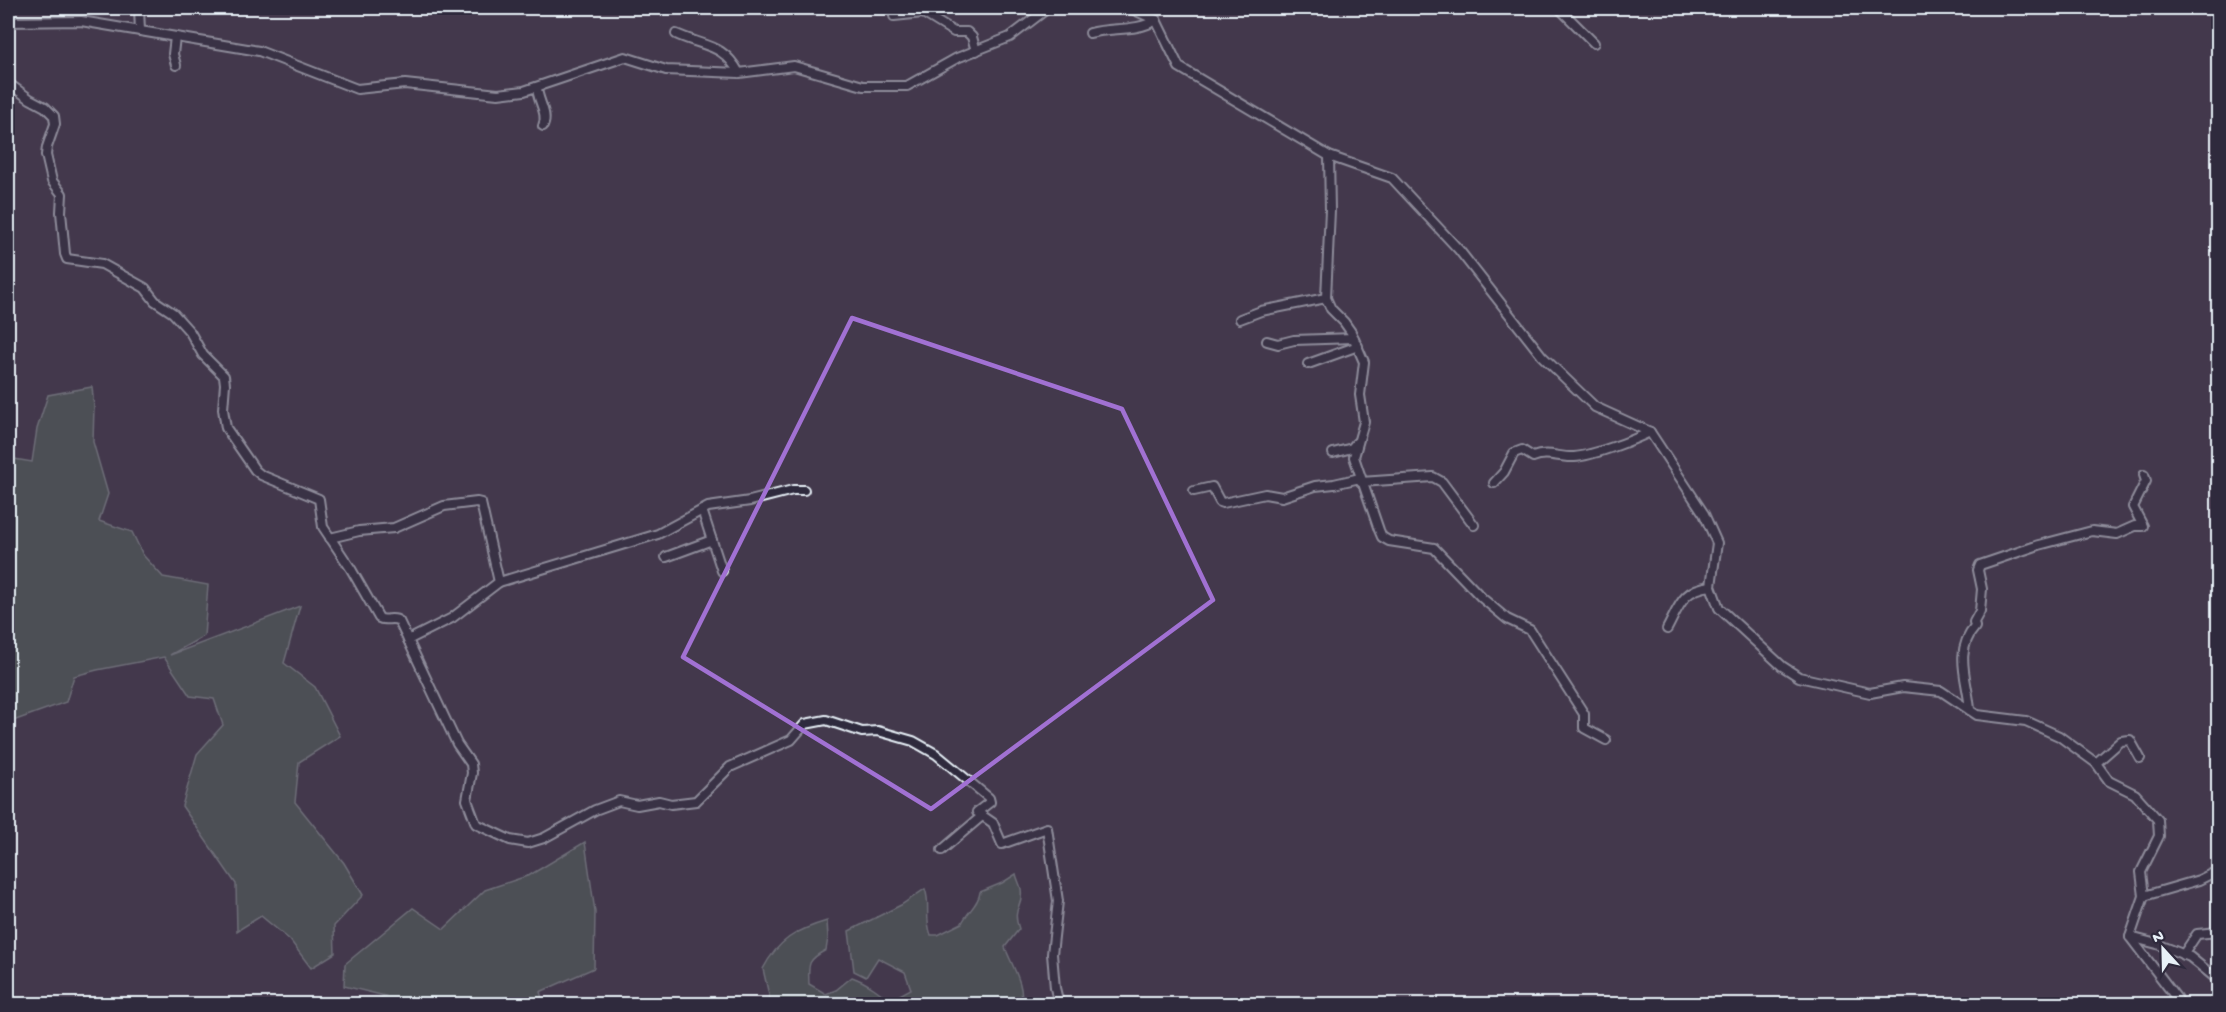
<svg xmlns="http://www.w3.org/2000/svg" width="2226" height="1012" viewBox="0 0 2226 1012" font-family="'Gochi Hand',sans-serif">
  <style>
    .green { fill: #596a61; stroke: #a0aeac; stroke-width: 1.5 }
    .lines { fill: none; stroke-linecap: round; stroke-linejoin: round }
    .street-casing { stroke: #e8f1f8; stroke-width: 12 }
    .street { stroke: #2f2a3d; stroke-width: 8 }
    .marked { fill: none; stroke: #a171d3; stroke-width: 4.5; stroke-linejoin: round }
  </style>
  <rect width="100%" height="100%" fill="#43394c"/>
  <filter id="ink" filterUnits="userSpaceOnUse"><feTurbulence type="fractalNoise" baseFrequency=".0167" numOctaves="2"/><feDisplacementMap in="SourceGraphic" scale="12" xChannelSelector="R" yChannelSelector="G"/><feConvolveMatrix kernelMatrix="1 2 1 2 8 2 1 2 1" color-interpolation-filters="sRGB"/></filter>
  <g filter="url(#ink)">
    <g class="green">
      <path d="M92 387 94 407 93 442 108 494 99 521 132 532 143 555 163 577 208 585 204 636 170 655 300 606 284 663 315 687 340 736 299 762 295 802 344 863 363 895 334 926 335 953 311 968 290 940 261 916 237 931 236 884 182 806 197 754 223 725 214 699 190 696 164 657 97 670 74 676 66 702 13 721 8 709 10 650 8 645V458L32 462 37 429 48 395Z"/>
      <path d="M585 842 595 912 594 968 540 992 544 1004H367L385 996 344 986 345 964 413 908 444 929 485 890 530 875Z"/>
      <path d="M1016 874C1017 879 1020 884 1021 889 1024 907 1011 907 1019 929L1005 947C1010 962 1027 988 1020 1004H897L894 998 911 989 905 972 878 958 866 977 854 971 849 931 901 905 925 889C931 905 924 917 931 935H938L962 923C967 912 979 904 980 892L1002 883Z"/>
      <path d="M827 921 828 938 826 950C807 960 808 964 809 984L826 994 836 990 852 977C864 981 885 994 891 1004H771L763 969C778 940 796 930 827 921Z"/>
    </g>
    <g class="lines">
      <defs>
        <g id="street">
          <path d="M139 8 140 31"/>
          <path d="M1130 8 1156 20 1179 67 1329 156 1392 178 1459 250 1542 356 1595 407 1650 432 1704 514 1717 543 1711 586 1719 608 1782 666 1799 677 1870 693 1903 687 1941 691 1977 715 2026 721 2059 736 2096 763 2109 781 2135 794 2158 820 2159 836 2141 872 2144 896 2130 937 2181 1004"/>
          <path d="M1559 8 1594 43"/>
          <path d="M894 16 923 13 954 32H967L972 37 976 51"/>
          <path d="M8 22 81 21 259 51 357 89 405 84 498 94 524 91 625 57 666 70 739 73 794 66 863 86H907L957 58 1010 37 1048 8"/>
          <path d="M1090 33C1113 27 1136 32 1156 20"/>
          <path d="M676 34C704 47 723 43 739 73"/>
          <path d="M175 37 173 54 176 65"/>
          <path d="M8 83 30 99 45 107 54 116 55 124 47 147 46 155 52 181 62 194 61 212 65 254 67 259 102 264 145 288 155 301 173 313 190 332 203 355 224 376 225 384 223 409 226 428 255 470 261 475 319 499 323 527 351 569 379 618C385 622 393 616 399 621L457 744 471 764 472 773 467 800 476 824 510 840 528 843 544 838 595 810 619 801 637 805 659 801 671 804 696 801 730 767 791 740 805 724 826 720 862 732 878 731 913 741 936 754 989 798 990 802 977 812 993 823 1002 844 1047 828 1058 901 1052 954 1055 988 1059 1004"/>
          <path d="M537 87C537 100 549 114 543 126"/>
          <path d="M1329 156 1330 210 1326 298 1331 309 1344 322 1351 332 1364 362 1360 395 1364 422 1354 457 1379 530 1382 537 1389 541 1434 548 1482 598 1507 619 1530 630 1584 714V728L1606 740"/>
          <path d="M1240 319 1261 311 1326 298"/>
          <path d="M1267 341 1278 344 1294 340 1354 338"/>
          <path d="M1308 364 1358 346"/>
          <path d="M1333 453 1352 448 1356 443"/>
          <path d="M1361 482 1433 477 1442 482 1474 525"/>
          <path d="M1494 483 1504 472 1514 453 1522 450 1533 457C1547 451 1560 458 1574 457 1592 456 1634 440 1650 432"/>
          <path d="M1194 491 1212 487 1220 502 1223 503 1265 494 1282 497 1315 486 1334 484 1360 478"/>
          <path d="M702 510 722 571"/>
          <path d="M330 538 359 531 394 528 444 506 477 502 481 503 499 582 452 618 408 640"/>
          <path d="M666 557 712 540"/>
          <path d="M499 582 658 534 708 507 750 501 793 490H804"/>
          <path d="M1667 629C1679 607 1682 589 1711 586"/>
          <path d="M1970 710C1968 681 1953 652 1975 627L1974 622 1980 611 1982 589 1978 570 1980 565 2039 545 2092 531 2117 534 2135 526H2143L2133 507 2146 481 2144 475"/>
          <path d="M2096 763 2121 741 2130 740 2140 758"/>
          <path d="M942 850 982 816"/>
          <path d="M2144 896 2199 880 2211 874"/>
          <path d="M2130 937 2157 944 2190 957 2218 980"/>
          <path d="M2183 955 2197 934 2218 932"/>
        </g>
      </defs>
      <use href="#street" class="street-casing"/>
      <use href="#street" class="street"/>
    </g>
  </g>
  <path d="M0 0H2226V1012H0ZM852 318 1122 409 1213 600 931 809 683 657Z" fill="#43394c" fill-opacity=".55" fill-rule="evenodd"/>
  <path class="marked" d="M852 318 1122 409 1213 600 931 809 683 657Z"/>
  <rect width="2226" height="1012" fill="none" stroke="#2f2a3d" stroke-width="30"/>
  <rect x="15" y="15" width="2196" height="982" fill="none" stroke="#e8f1f8" stroke-width="2" filter="url(#ink)"/>
  <g transform="translate(2163 949) rotate(338)" stroke="#2f2a3d" stroke-width="4.5" paint-order="stroke">
  <path d="M0-4.5L10 22L0 15L-10 22Z" fill="#e8f1f8"/>
  <text y="-9" font-size="16" font-weight="bold" text-anchor="middle" fill="#e8f1f8">N</text>
  </g>
</svg>
